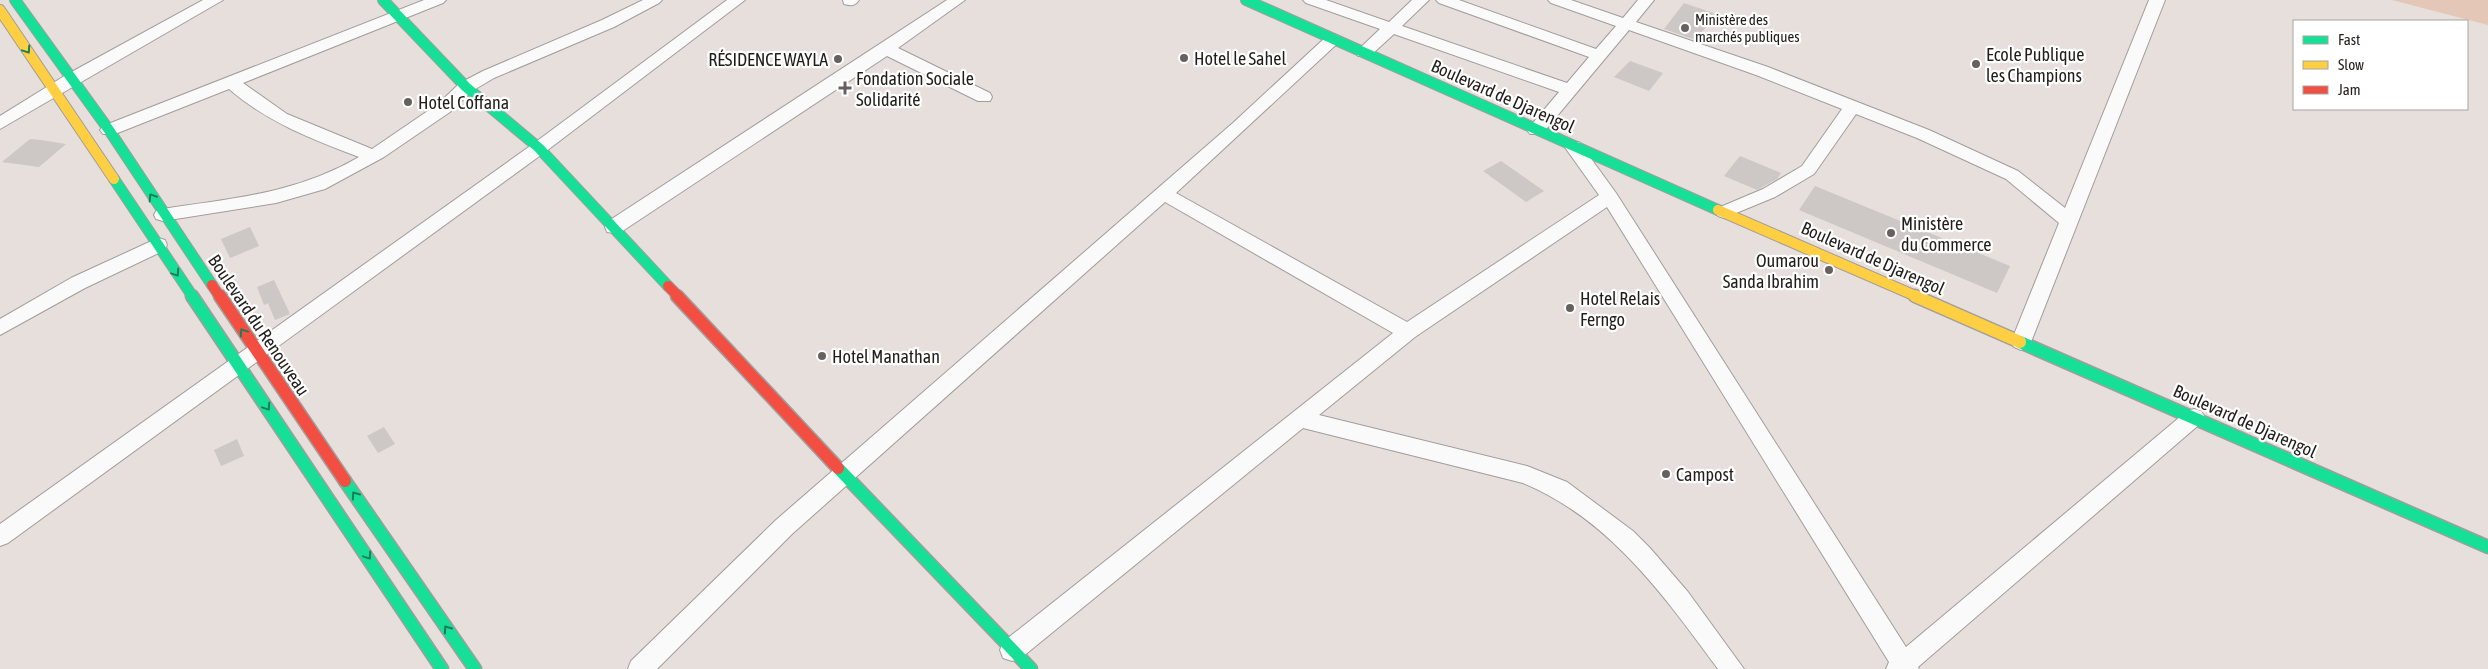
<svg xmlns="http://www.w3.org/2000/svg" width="2488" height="669" viewBox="0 0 2488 669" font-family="'Asap Condensed',sans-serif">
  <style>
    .green { fill: #e4c7b7 }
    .building { fill: #cdc8c5 }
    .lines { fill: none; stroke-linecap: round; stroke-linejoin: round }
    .street-casing { stroke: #a29d9b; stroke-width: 2 }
    .fast-far1-casing { stroke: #a29d9b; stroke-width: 12 }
    .fast-casing { stroke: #a29d9b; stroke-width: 15 }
    .slow-far1-casing { stroke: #a29d9b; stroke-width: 12 }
    .slow-casing { stroke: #a29d9b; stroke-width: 15 }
    .jam-far1-casing { stroke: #a29d9b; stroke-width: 12 }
    .jam-casing { stroke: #a29d9b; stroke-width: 15 }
    .street { fill: #fbfafa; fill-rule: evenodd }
    .fast-far1 { stroke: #16e098; stroke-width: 10 }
    .fast { stroke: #16e098; stroke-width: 12 }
    .slow-far1 { stroke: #ffcf43; stroke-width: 10 }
    .slow { stroke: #ffcf43; stroke-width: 12 }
    .jam-far1 { stroke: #f24e42; stroke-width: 10 }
    .jam { stroke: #f24e42; stroke-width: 12 }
    .oneway { stroke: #1c7e59 }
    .poi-dot { fill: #66615e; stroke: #fff; stroke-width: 2 }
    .labels { text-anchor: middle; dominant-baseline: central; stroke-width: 4.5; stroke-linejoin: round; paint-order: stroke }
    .far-poi-label { font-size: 15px; fill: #211d1a; stroke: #fff; text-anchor: start }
    .poi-label { font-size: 18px; fill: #211d1a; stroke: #fff; text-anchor: start }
    .street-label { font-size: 18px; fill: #211d1a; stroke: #fff }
  </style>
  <rect width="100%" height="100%" fill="#e6dfdc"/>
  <path class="green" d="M2392 0H2488V25Z"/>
  <g class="building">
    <path d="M1684 3 1716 14 1696 40 1664 29Z"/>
    <path d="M1630 61 1663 73 1649 91 1614 77Z"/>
    <path d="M30 139 41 140 66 144 39 167 2 162Z"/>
    <path d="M1740 156 1781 173 1777 179 1757 190 1724 176Z"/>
    <path d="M1501 161 1544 191 1526 202 1483 171Z"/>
    <path d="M1815 186 2010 266 1997 293 1799 210Z"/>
    <path d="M250 227 259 246 230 258 221 239Z"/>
    <path d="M274 280 290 314 275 320 268 303 264 305 257 287Z"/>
    <path d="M384 427 395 444 378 453 367 436Z"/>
    <path d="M237 439 244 456 221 466 214 450Z"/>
  </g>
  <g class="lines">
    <defs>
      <g id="street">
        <path d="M203 0H223L0 129V116L66 75Z"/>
        <path d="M424 0H446L443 3 243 83 287 114 372 149 438 104 460 83 483 71 602 20 643 0H662L659 3 614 27 494 78 472 91 450 112 384 157 325 189 276 203 163 221 156 219 154 215 156 211 163 209C234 198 295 194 359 157 312 139 267 122 229 89L115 134H103L100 130 103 126Z"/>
        <path d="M727 0H745L545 152 8 543 0 546V524L533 144Z"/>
        <path d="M843 0H859C855 6 851 6 844 4Z"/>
        <path d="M947 0H965L898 48 990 93 992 97 990 101H978L887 56 621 232 614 233 607 232 605 227 607 222Z"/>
        <path d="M1303 0H1326L1389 22 1412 0H1429L1402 26 1567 83 1589 57 1439 3 1436 0H1459L1596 49 1616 26 1551 3 1548 0H1571L1623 18 1638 0H1654L1636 22 1768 67 1929 130 2018 171 2065 208 2149 0H2165L2031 342 2028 347 2021 350 2014 347 2011 342 2059 223 2006 179 1917 138 1856 114 1814 174 1775 197 1724 218 1718 216 1715 212 1718 208 1763 189 1802 166 1842 109 1756 75 1629 30 1542 134H1530L1527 130 1559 92 1394 34 1370 56H1358L1356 53 1358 50 1380 29 1306 3Z"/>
        <path d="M1333 34 1339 36 1341 39 1339 42 1176 193 1407 322 1599 195 1564 146 1567 142H1579L1616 193 1906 647 2187 411 2194 409 2201 411 2205 417 2201 423 1918 667 1919 669H1886L1889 662 1607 207 1415 337 1319 415 1527 466 1567 482 1633 531 1650 548 1688 592 1744 669H1718C1664 596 1610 519 1523 483L1303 428 1021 658 1012 661 1003 658 1000 650 1003 642 1393 333 1165 202 792 534 657 669H628L631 661 776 520 1234 122 1327 36Z"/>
        <path d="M158 238 165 240 167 245 165 250 85 288 0 335V319L71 278Z"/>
      </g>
      <g id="fast-far1">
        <path d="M15 0 109 130 212 285"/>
        <path d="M383 0 466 87 539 148 668 286"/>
        <path d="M1246 0 1718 210"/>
        <path d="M114 179 193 297"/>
      </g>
      <g id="fast">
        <path d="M192 296 442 669"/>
        <path d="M2020 342 2488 547"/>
        <path d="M838 468 1031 669"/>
        <path d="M345 481 475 669"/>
      </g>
      <g id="slow-far1">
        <path d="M0 10 114 179"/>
        <path d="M1718 210 1918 297"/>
      </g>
      <path id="slow" d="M1915 296 2020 342"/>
      <g id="jam-far1">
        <path d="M212 285 220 297"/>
        <path d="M668 286 679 297"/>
      </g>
      <g id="jam">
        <path d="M220 296 345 481"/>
        <path d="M677 296 838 468"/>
      </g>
    </defs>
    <use href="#street" class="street-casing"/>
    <use href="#fast-far1" class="fast-far1-casing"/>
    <use href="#fast" class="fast-casing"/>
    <use href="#slow-far1" class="slow-far1-casing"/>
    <use href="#slow" class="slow-casing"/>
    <use href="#jam-far1" class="jam-far1-casing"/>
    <use href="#jam" class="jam-casing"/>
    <use href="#street" class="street"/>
    <use href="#fast-far1" class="fast-far1"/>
    <use href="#fast" class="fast"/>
    <use href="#slow-far1" class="slow-far1"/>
    <use href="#slow" class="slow"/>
    <use href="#jam-far1" class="jam-far1"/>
    <use href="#jam" class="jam"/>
  </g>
  <defs><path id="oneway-chevron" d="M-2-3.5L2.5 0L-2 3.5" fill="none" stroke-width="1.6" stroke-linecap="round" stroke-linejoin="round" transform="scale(1.25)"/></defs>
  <g class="oneway">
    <use href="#oneway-chevron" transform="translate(27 50) rotate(56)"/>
    <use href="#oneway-chevron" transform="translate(152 197) rotate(-123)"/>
    <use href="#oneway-chevron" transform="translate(176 273) rotate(56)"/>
    <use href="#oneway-chevron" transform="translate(243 332) rotate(-124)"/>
    <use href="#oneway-chevron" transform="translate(267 407) rotate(56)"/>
    <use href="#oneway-chevron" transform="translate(355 495) rotate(-125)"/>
    <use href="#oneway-chevron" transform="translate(368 556) rotate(56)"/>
    <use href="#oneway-chevron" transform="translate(447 629) rotate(-125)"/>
  </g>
  <g class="poi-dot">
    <circle cx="1685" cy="28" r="5"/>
    <circle cx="1184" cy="58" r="5"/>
    <circle cx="838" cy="59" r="5"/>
    <circle cx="1976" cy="64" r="5"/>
    <path d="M842.5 80.5h5v5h5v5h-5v5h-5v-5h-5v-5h5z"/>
    <circle cx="408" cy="102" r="5"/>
    <circle cx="1891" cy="233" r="5"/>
    <circle cx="1829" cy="270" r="5"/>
    <circle cx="1570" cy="308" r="5"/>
    <circle cx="822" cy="356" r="5"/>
    <circle cx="1666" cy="474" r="5"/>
  </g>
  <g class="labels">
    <g class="far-poi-label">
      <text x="1695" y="19">Ministère des<tspan x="1695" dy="17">marchés publiques</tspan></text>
    </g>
    <g class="poi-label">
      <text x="1986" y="54">Ecole Publique<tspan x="1986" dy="21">les Champions</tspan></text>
      <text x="1194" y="58">Hotel le Sahel</text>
      <text x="828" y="59" text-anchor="end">RÉSIDENCE WAYLA</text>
      <text x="856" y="78">Fondation Sociale<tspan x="856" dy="21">Solidarité</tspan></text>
      <text x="418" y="102">Hotel Coffana</text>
      <text x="1901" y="223">Ministère<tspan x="1901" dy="21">du Commerce</tspan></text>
      <text x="1819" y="260" text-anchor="end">Oumarou<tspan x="1819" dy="21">Sanda Ibrahim</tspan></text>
      <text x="1580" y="298">Hotel Relais<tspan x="1580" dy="21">Ferngo</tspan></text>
      <text x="832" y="356">Hotel Manathan</text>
      <text x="1676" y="474">Campost</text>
    </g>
    <g class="street-label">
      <text transform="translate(1503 96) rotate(24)">Boulevard de Djarengol</text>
      <text transform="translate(1873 258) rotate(24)">Boulevard de Djarengol</text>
      <text transform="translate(259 325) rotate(56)">Boulevard du Renouveau</text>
      <text transform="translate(2245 421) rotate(24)">Boulevard de Djarengol</text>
    </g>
  </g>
  <rect x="2293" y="20" width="175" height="90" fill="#ffffff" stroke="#a6a5a3"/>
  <rect x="2303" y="36" width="25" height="8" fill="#16e098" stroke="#a6a5a3"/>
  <text x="2338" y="45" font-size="15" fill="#211d1a">Fast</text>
  <rect x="2303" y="61" width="25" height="8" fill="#ffcf43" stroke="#a6a5a3"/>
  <text x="2338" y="70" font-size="15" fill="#211d1a">Slow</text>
  <rect x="2303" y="86" width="25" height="8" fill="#f24e42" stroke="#a6a5a3"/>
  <text x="2338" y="95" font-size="15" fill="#211d1a">Jam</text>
</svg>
